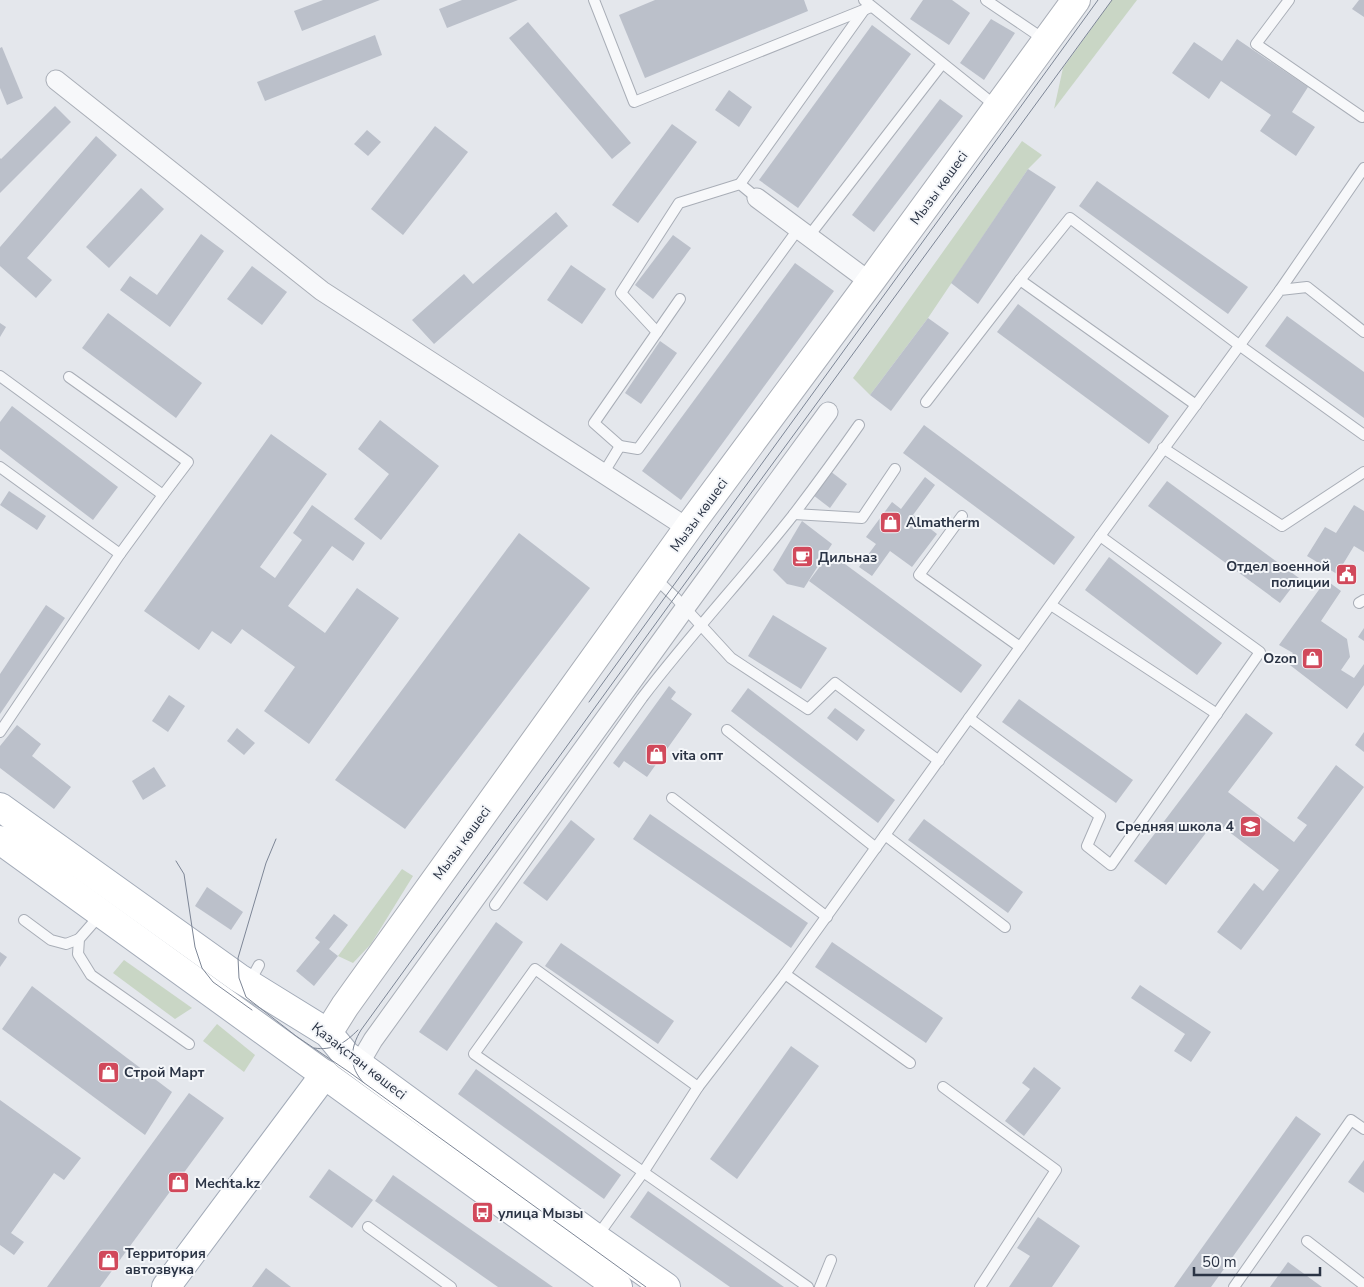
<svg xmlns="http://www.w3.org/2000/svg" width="1364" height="1287" viewBox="0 0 1364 1287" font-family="'Nunito Sans',sans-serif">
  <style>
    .green { fill: #c9d6c5 }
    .building { fill: #bbc0ca }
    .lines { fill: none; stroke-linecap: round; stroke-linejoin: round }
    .service-casing { stroke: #a9aeb7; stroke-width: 12 }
    .minor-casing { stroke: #a9aeb7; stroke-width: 21 }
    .secondary-casing { stroke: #a9aeb7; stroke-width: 30 }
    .primary-casing { stroke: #a3abb8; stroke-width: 30 }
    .service { stroke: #f7f8fa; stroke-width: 10 }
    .minor { stroke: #f7f8fa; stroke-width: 19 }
    .secondary { stroke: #fff; stroke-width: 28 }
    .primary { stroke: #fff; stroke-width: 28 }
    .tram { stroke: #7d8696; stroke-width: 1 }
    .labels { text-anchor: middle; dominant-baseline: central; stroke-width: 4; stroke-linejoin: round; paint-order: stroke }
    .street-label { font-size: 14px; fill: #2b3445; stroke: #f4f6f9 }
    .poi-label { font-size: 14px; font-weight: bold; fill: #2b3445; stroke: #f4f6f9; text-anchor: start }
  </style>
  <rect width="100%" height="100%" fill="#e4e7ec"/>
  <g class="green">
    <path d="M1112 0H1137L1054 109 1063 68Z"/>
    <path d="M1022 141 1042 155 1028 169 928 318 870 395 853 378Z"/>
    <path d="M402 869 413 876 371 944 353 963 338 956Z"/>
    <path d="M124 960 192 1008 175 1019 113 973Z"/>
    <path d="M217 1024 255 1055 244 1072 203 1041Z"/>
  </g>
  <g class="building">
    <path d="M323 0H380L302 31 294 11Z"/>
    <path d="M462 0H518L447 28 439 9Z"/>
    <path d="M655 0H804L808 11 645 78 619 15Z"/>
    <path d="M923 0H952L970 13 949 45 910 19Z"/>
    <path d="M1359 0H1364V17L1352 9Z"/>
    <path d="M991 19 1015 33 984 80 960 63Z"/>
    <path d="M528 22 631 143 612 159 509 38Z"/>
    <path d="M872 25 911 54 798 208 759 180Z"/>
    <path d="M375 35 382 55 265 101 257 82Z"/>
    <path d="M1237 39 1308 87 1292 112 1315 127 1296 156 1260 131 1271 115 1221 81 1209 99 1172 73 1194 42 1222 61Z"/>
    <path d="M2 47 23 98 7 105 0 88V48Z"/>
    <path d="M729 90 752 107 739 127 715 110Z"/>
    <path d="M940 99 963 116 874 232 852 215Z"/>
    <path d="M55 106 71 122 0 193V158L1 159Z"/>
    <path d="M672 124 697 142 638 223 612 205Z"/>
    <path d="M435 126 468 152 403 235 371 209Z"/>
    <path d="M367 130 381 142 368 156 354 144Z"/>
    <path d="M96 136 117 155 27 258 52 280 36 298 0 266V247Z"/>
    <path d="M1028 169 1056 187 978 304 951 283Z"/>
    <path d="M1097 181 1248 287 1228 314 1079 206Z"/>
    <path d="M141 188 164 209 109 268 86 247Z"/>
    <path d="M556 212 568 226 434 344 412 320 464 274 473 284Z"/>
    <path d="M201 234 224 251 170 327 120 290 130 276 157 295Z"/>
    <path d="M673 235 691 248 653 299 635 285Z"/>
    <path d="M795 263 834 291 681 500 642 471Z"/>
    <path d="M571 265 606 289 582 324 547 300Z"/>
    <path d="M252 266 287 292 262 325 227 299Z"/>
    <path d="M1018 304 1169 416 1149 444 997 332Z"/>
    <path d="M108 313 202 383 176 418 82 348Z"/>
    <path d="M1287 316 1364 372V418L1265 346Z"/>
    <path d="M928 318 949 333 891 411 870 395Z"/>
    <path d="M0 323 6 327 0 337Z"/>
    <path d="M660 341 677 353 641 404 625 393Z"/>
    <path d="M12 406 118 487 93 520 0 449V422Z"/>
    <path d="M380 420 439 466 381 540 354 519 389 474 358 449Z"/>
    <path d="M924 425 1075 537 1054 565 903 453Z"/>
    <path d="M271 434 327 474 260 567 275 578 302 540 293 533 312 505 365 543 353 561 332 546 288 606 325 633 357 588 399 618 309 744 264 711 295 667 242 629 231 644 212 631 199 650 144 611Z"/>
    <path d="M830 471 847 484 830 508 813 495Z"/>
    <path d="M925 477 935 485 913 515 937 534 912 567 890 551 872 576 859 567 876 544 866 537 892 502 901 509Z"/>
    <path d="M1167 481 1299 578 1280 603 1148 506Z"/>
    <path d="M9 491 46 516 37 530 0 505Z"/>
    <path d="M1354 505 1364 511V552L1354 546 1337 574 1307 556 1325 527 1336 533Z"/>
    <path d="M802 521 832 544 804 588 787 584 773 570Z"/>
    <path d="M519 533 590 588 405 829 335 780Z"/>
    <path d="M830 553 982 665 961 693 809 581Z"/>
    <path d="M1109 557 1222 643 1197 675 1085 590Z"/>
    <path d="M1326 580 1341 591 1321 621 1347 639 1350 657 1341 670 1354 678 1364 664V685L1347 709 1286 662 1293 653 1279 645Z"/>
    <path d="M46 605 65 618 0 714V674Z"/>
    <path d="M773 615 827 648 801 689 748 656Z"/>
    <path d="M1364 628V641L1358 637Z"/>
    <path d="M669 686 676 692 671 699 692 714 647 777 624 761 619 768 613 763Z"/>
    <path d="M748 688 895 800 878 823 731 711Z"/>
    <path d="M169 695 185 706 168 732 152 721Z"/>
    <path d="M1019 699 1133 780 1116 803 1002 722Z"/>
    <path d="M835 708 865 730 857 741 827 718Z"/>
    <path d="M1246 713 1273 733 1228 792 1294 842 1307 825 1297 818 1336 765 1364 787 1241 950 1217 932 1254 883 1263 891 1279 870 1215 821 1166 885 1134 861Z"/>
    <path d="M17 725 41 744 32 756 71 787 54 809 0 768V746Z"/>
    <path d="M237 728 255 743 244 755 227 741Z"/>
    <path d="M1364 732V752L1355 745Z"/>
    <path d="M154 767 166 786 143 800 132 781Z"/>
    <path d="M650 814 808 923 791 948 633 839Z"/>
    <path d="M924 819 1023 892 1008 913 908 840Z"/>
    <path d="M571 820 595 839 547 901 523 883Z"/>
    <path d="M207 887 243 912 231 930 195 906Z"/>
    <path d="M334 914 348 925 329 949 338 956 314 986 296 971 320 942 315 938Z"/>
    <path d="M496 922 523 942 447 1051 419 1032Z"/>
    <path d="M832 942 943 1018 926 1043 815 967Z"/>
    <path d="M561 943 674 1021 658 1044 545 966Z"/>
    <path d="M0 952 7 957 0 967Z"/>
    <path d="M1140 985 1211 1032 1191 1062 1174 1051 1185 1034 1131 998Z"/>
    <path d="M32 986 172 1092 145 1135 2 1029Z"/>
    <path d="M791 1046 819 1066 737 1179 710 1159Z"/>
    <path d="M1034 1067 1061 1088 1024 1136 1005 1121 1030 1089 1022 1083Z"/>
    <path d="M476 1069 621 1175 604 1199 458 1094Z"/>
    <path d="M189 1093 224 1118 100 1287H47Z"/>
    <path d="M0 1100 81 1158 64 1180 54 1173 11 1233 24 1242 14 1255 0 1245Z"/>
    <path d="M1296 1116 1321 1134 1211 1287H1174Z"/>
    <path d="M1364 1160V1193L1348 1182Z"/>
    <path d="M329 1169 373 1200 352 1228 309 1197Z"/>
    <path d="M393 1175 553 1287H498L375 1201Z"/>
    <path d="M648 1191 784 1287H730L630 1217Z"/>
    <path d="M1038 1217 1080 1246 1052 1287H1009L1030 1256 1017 1248Z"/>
    <path d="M1288 1262 1322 1287H1270Z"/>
    <path d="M266 1268 291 1287H252Z"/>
  </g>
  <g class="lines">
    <defs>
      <g id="service">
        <path d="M594 0 634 102 871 7"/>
        <path d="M864 0 997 107"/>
        <path d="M986 0 1045 40"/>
        <path d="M1289 0 1256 44 1362 117"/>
        <path d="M740 184 864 10"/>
        <path d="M809 236 942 64"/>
        <path d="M1020 280 1196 405"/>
        <path d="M1280 290 1364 168"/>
        <path d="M657 332 621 293 679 203 740 184 757 198"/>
        <path d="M0 376 163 495 120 554 0 732"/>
        <path d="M69 377 188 462 163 495"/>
        <path d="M926 402 1020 280 1070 218 1239 345 1364 435"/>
        <path d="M620 446 594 423 680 299"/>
        <path d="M1163 448 1282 526 1364 472"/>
        <path d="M0 467 120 554"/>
        <path d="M603 474 620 446 638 449 799 228"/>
        <path d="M794 514 862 518 895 469"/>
        <path d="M962 516 919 575 1020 647"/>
        <path d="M654 577 675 597 731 658 808 709 835 683 939 761"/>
        <path d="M1359 603 1364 600"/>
        <path d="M1051 605 1217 714"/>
        <path d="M969 718 1100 816 1087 846 1111 865 1260 652 1100 536"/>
        <path d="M727 730 876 848"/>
        <path d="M672 798 827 917"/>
        <path d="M885 835 1005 927"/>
        <path d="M495 905 642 698C690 635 745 576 794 514 816 485 838 455 859 425"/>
        <path d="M100 915 79 939 78 954 91 975 189 1044"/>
        <path d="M24 920 51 940 66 944 79 939"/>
        <path d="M785 974 910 1063"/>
        <path d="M249 983 259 965"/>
        <path d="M698 1087 535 969 474 1054 808 1287"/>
        <path d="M943 1087 1056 1170 980 1287"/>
        <path d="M368 1227 451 1287"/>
        <path d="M596 1238 644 1171 698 1087 785 974 1100 536 1280 290 1307 287 1364 332"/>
        <path d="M1307 1241 1364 1285"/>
        <path d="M820 1287 831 1260"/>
        <path d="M1234 1287 1351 1120 1364 1129"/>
      </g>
      <g id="minor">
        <path d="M56 80 322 291 689 529"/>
        <path d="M757 198 870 282"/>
        <path d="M359 1064 373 1040 685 608 828 412"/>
      </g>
      <path id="secondary" d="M328 1033 345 1006 693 521 873 278 1076 0"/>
      <g id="primary">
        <path d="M0 807 239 978 328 1033 346 1055 596 1238 666 1287"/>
        <path d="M0 840 618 1287"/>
        <path d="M166 1287 325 1074"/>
      </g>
    </defs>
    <use href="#service" class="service-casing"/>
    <use href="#minor" class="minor-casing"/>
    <use href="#secondary" class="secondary-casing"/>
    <use href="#primary" class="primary-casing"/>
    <use href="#service" class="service"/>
    <use href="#minor" class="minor"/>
    <use href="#secondary" class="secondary"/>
    <use href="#primary" class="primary"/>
    <g class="tram">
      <path d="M589 702 1098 0"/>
      <path d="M276 839 266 863 238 958 239 978 246 997 296 1036 349 1072 646 1287"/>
      <path d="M176 861 184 874 195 947 202 968 213 982 252 1010"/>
      <path d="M314 1048C333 1051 345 1043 358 1030"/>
      <path d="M364 1083C348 1067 350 1048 361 1030L675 597 1112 0"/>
    </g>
  </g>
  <defs>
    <symbol id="shop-square" viewBox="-11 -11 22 22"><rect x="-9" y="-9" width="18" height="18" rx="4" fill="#d1495b" stroke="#f4f6f9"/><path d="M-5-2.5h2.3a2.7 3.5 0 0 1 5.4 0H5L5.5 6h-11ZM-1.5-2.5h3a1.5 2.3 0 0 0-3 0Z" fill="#fff"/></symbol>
    <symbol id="cafe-square" viewBox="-11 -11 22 22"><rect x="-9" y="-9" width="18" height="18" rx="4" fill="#d1495b" stroke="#f4f6f9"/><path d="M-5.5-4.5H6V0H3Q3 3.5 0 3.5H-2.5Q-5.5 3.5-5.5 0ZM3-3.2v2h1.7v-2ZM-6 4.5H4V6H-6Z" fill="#fff"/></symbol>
    <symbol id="civic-square" viewBox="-11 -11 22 22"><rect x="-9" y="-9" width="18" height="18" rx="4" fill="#d1495b" stroke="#f4f6f9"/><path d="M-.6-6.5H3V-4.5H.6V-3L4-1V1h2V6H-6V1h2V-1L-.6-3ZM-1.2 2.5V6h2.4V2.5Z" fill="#fff"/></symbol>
    <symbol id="school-square" viewBox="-11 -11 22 22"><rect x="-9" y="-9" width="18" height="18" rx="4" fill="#d1495b" stroke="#f4f6f9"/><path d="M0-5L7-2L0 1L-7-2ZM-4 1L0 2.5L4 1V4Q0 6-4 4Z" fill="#fff"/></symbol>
    <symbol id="bus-square" viewBox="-11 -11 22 22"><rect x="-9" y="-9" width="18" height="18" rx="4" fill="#d1495b" stroke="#f4f6f9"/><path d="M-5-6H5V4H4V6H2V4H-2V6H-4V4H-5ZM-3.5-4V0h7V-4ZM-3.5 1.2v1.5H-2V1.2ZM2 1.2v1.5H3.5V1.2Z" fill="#fff"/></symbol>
  </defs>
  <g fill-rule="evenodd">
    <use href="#shop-square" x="878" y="510" width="25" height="25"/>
    <use href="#cafe-square" x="790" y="544" width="25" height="25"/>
    <use href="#civic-square" x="1334" y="562" width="25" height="25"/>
    <use href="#shop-square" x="1300" y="646" width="25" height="25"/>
    <use href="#shop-square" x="644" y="742" width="25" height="25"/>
    <use href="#school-square" x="1238" y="814" width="25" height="25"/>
    <use href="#shop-square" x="96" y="1060" width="25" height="25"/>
    <use href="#shop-square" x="166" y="1170" width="25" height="25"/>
    <use href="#bus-square" x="470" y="1200" width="25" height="25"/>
    <use href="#shop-square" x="96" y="1248" width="25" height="25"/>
  </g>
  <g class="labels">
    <g class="street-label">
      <text transform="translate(939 188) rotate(-54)">Мызы көшесі</text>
      <text transform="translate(699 515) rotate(-54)">Мызы көшесі</text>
      <text transform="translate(462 843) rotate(-54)">Мызы көшесі</text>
      <text transform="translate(359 1061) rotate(38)">Қазақстан көшесі</text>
    </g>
    <g class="poi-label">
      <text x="906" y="522">Almatherm</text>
      <text x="818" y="557">Дильназ</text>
      <text x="1330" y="566" text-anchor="end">Отдел военной<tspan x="1330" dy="16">полиции</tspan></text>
      <text x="1297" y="658" text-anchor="end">Ozon</text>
      <text x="672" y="755">vita опт</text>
      <text x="1234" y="826" text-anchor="end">Средняя школа 4</text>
      <text x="124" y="1072">Строй Март</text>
      <text x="195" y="1183">Mechta.kz</text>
      <text x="498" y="1213">улица Мызы</text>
      <text x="125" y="1253">Территория<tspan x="125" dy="16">автозвука</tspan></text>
    </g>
  </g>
  <path d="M1194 1267v8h126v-8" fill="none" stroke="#2b3445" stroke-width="2.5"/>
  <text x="1202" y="1267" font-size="15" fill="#2b3445" stroke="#f4f6f9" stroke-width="4" paint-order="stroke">50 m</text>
</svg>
